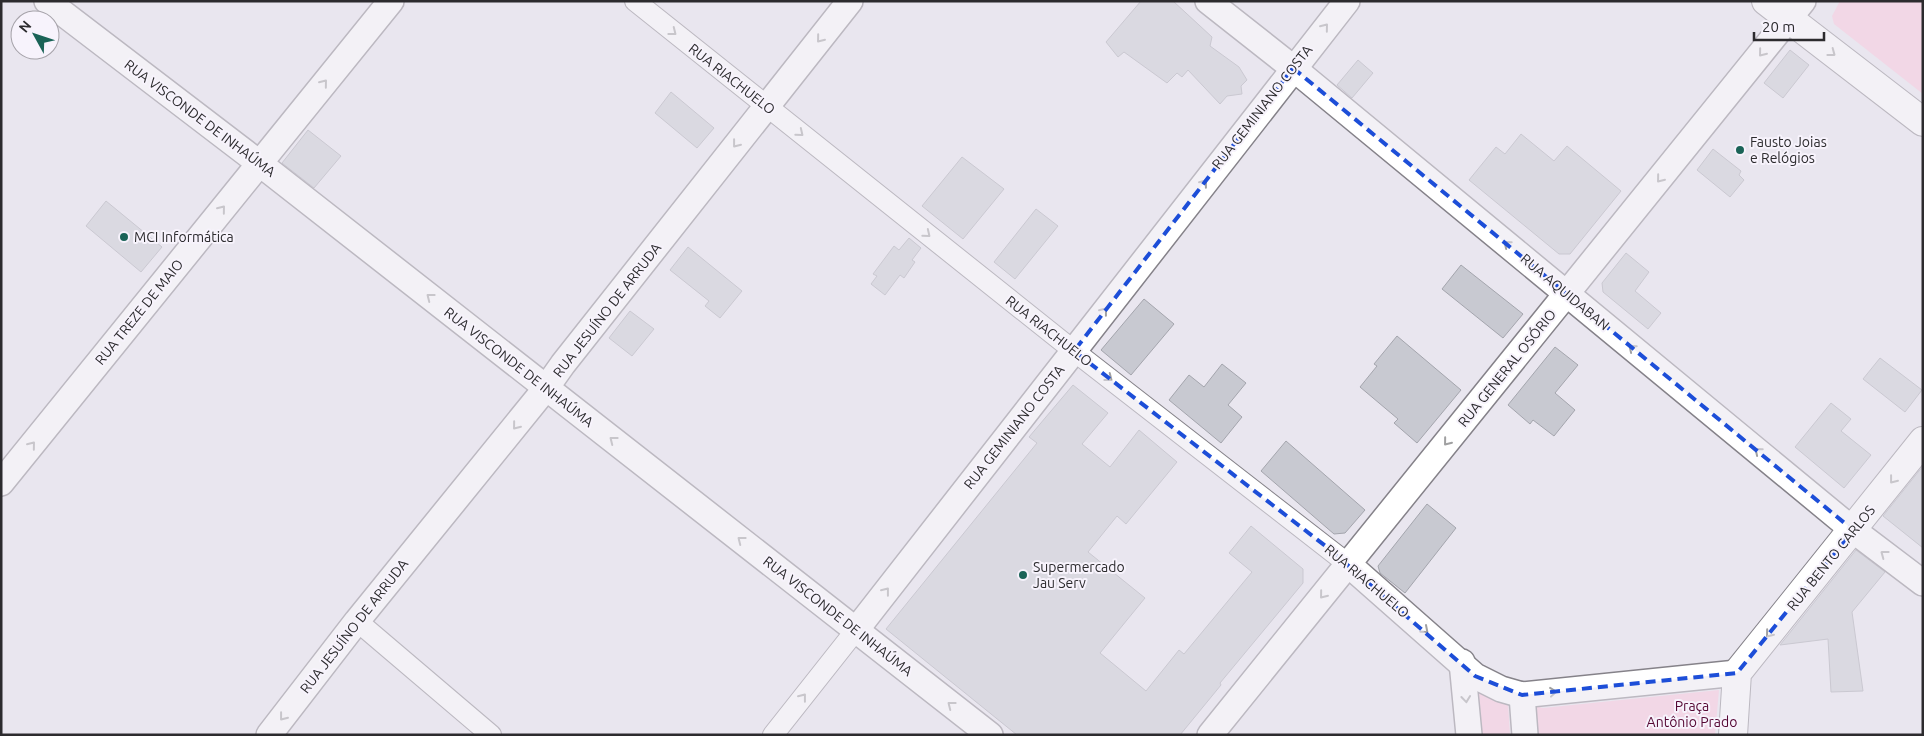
<svg xmlns="http://www.w3.org/2000/svg" width="1924" height="736" viewBox="0 0 1924 736" font-family="Ubuntu,sans-serif">
  <style>
    .green { fill: #fcc6db }
    .building { fill: #c8c9d1; stroke: #a4a5ad }
    .lines { fill: none; stroke-linecap: round; stroke-linejoin: round }
    .minor-casing { stroke: #858289; stroke-width: 22 }
    .tertiary-casing { stroke: #858289; stroke-width: 28 }
    .secondary-casing { stroke: #858289; stroke-width: 30 }
    .minor { stroke: #fff; stroke-width: 20 }
    .tertiary { stroke: #fff; stroke-width: 25 }
    .secondary { stroke: #fff; stroke-width: 28 }
    .oneway { stroke: #a0a0a1 }
    .marked { fill: none; stroke: #1d4ed8; stroke-width: 4; stroke-dasharray: 10 6; stroke-linejoin: round }
    .poi-dot { fill: #1a6357; stroke: #f7f3fc; stroke-width: 2 }
    .labels { text-anchor: middle; dominant-baseline: central; stroke-width: 4; stroke-linejoin: round; paint-order: stroke }
    .street-label { font-size: 14px; fill: #2c2b2e; stroke: #f7f3fc }
    .poi-label { font-size: 14px; fill: #2c2b2e; stroke: #f7f3fc; text-anchor: start }
    .park-label { font-size: 14px; fill: #550733; stroke: #f7f3fc }
  </style>
  <rect width="100%" height="100%" fill="#e9e6ef"/>
  <g class="green">
    <path d="M1840 1H1923V94L1834 24 1832 16Z"/>
    <path d="M1470 681 1508 703 1510 735H1476Z"/>
    <path d="M1719 690 1715 735H1538L1536 706 1543 708Z"/>
  </g>
  <g class="building">
    <path d="M1141 1H1173L1212 37 1210 46 1239 67 1247 80 1241 86 1242 94 1227 96 1220 104 1188 70 1182 77 1177 73 1167 83 1124 52 1118 57 1106 42Z"/>
    <path d="M1790 50 1809 65 1783 98 1764 83Z"/>
    <path d="M1358 60 1373 73 1352 98 1337 85Z"/>
    <path d="M671 92 714 128 697 148 655 113Z"/>
    <path d="M308 130 341 156 314 188 282 163Z"/>
    <path d="M1521 134 1554 161 1567 146 1621 191 1570 254H1559L1469 180 1496 147 1505 154Z"/>
    <path d="M1713 149 1741 171 1739 175 1744 180 1730 197 1697 170Z"/>
    <path d="M962 157 1004 189 963 239 922 206Z"/>
    <path d="M106 201 162 247 141 272 86 226Z"/>
    <path d="M1036 209 1058 226 1015 279 994 262Z"/>
    <path d="M909 238 921 248 912 260 915 262 904 278 900 275 885 295 871 284 877 276 873 274 894 246 899 250Z"/>
    <path d="M688 247 742 291 720 318 705 306 709 301 670 270Z"/>
    <path d="M1626 253 1649 272 1635 291 1661 313 1648 329 1603 292 1602 283Z"/>
    <path d="M1461 265 1523 314 1503 338 1442 289Z"/>
    <path d="M1144 299 1174 324 1131 375 1101 350Z"/>
    <path d="M630 311 654 329 632 356 609 338Z"/>
    <path d="M1397 336 1461 390 1417 443 1394 423 1398 419 1360 387 1377 366 1374 364Z"/>
    <path d="M1555 347 1578 365 1555 393 1575 410 1554 436 1533 420 1530 424 1508 405Z"/>
    <path d="M1880 358 1922 390 1905 412 1863 379Z"/>
    <path d="M1222 364 1246 383 1228 405 1242 417 1221 443 1169 400 1189 375 1204 387Z"/>
    <path d="M1073 385 1108 413 1082 444 1110 467 1139 430 1177 462 1126 524 1117 516 1088 552 1145 598 1100 653 1146 691 1179 650 1184 654 1252 572 1229 553 1251 526 1303 569V583L1220 683 1221 685 1180 735H1017L886 629 1037 443 1029 437Z"/>
    <path d="M1831 403 1851 419 1841 431 1871 455 1844 488 1795 447Z"/>
    <path d="M1286 441 1365 510 1345 533 1334 534 1261 471Z"/>
    <path d="M1923 466V548L1883 516Z"/>
    <path d="M1427 504 1456 528 1405 593 1380 573 1378 566Z"/>
    <path d="M1856 550 1885 572 1852 612 1863 691 1831 692 1828 639 1780 645Z"/>
  </g>
  <g class="lines">
    <defs>
      <g id="minor">
        <path d="M635 1 1074 351 1348 564"/>
        <path d="M357 621 491 735"/>
        <path d="M773 735 856 630"/>
      </g>
      <g id="tertiary">
        <path d="M47 1 259 163 990 735"/>
        <path d="M1208 1 1293 68 1853 530 1923 583"/>
        <path d="M1 483 391 1"/>
        <path d="M1348 564 1475 676 1501 689 1522 695 1737 673"/>
        <path d="M856 630 1347 1"/>
        <path d="M1462 662 1469 735"/>
        <path d="M1522 695 1525 735"/>
        <path d="M269 735 357 621 546 388 563 364 850 1"/>
        <path d="M1210 735 1803 1"/>
      </g>
      <g id="secondary">
        <path d="M1766 1 1923 122"/>
        <path d="M1733 735 1737 673 1923 441"/>
      </g>
    </defs>
    <use href="#minor" class="minor-casing"/>
    <use href="#tertiary" class="tertiary-casing"/>
    <use href="#secondary" class="secondary-casing"/>
    <use href="#minor" class="minor"/>
    <use href="#tertiary" class="tertiary"/>
    <use href="#secondary" class="secondary"/>
  </g>
  <defs><path id="oneway-chevron" d="M-2-3.5L2.5 0L-2 3.5" fill="none" stroke-width="1.6" stroke-linecap="round" stroke-linejoin="round" transform="scale(1.25)"/></defs>
  <g class="oneway">
    <use href="#oneway-chevron" transform="translate(1325 27) rotate(-51)"/>
    <use href="#oneway-chevron" transform="translate(673 32) rotate(38)"/>
    <use href="#oneway-chevron" transform="translate(820 39) rotate(129)"/>
    <use href="#oneway-chevron" transform="translate(1762 53) rotate(129)"/>
    <use href="#oneway-chevron" transform="translate(1832 53) rotate(37)"/>
    <use href="#oneway-chevron" transform="translate(324 83) rotate(-51)"/>
    <use href="#oneway-chevron" transform="translate(800 133) rotate(39)"/>
    <use href="#oneway-chevron" transform="translate(736 144) rotate(128)"/>
    <use href="#oneway-chevron" transform="translate(1660 179) rotate(129)"/>
    <use href="#oneway-chevron" transform="translate(1204 183) rotate(-52)"/>
    <use href="#oneway-chevron" transform="translate(222 209) rotate(-51)"/>
    <use href="#oneway-chevron" transform="translate(927 234) rotate(39)"/>
    <use href="#oneway-chevron" transform="translate(1507 244) rotate(-141)"/>
    <use href="#oneway-chevron" transform="translate(430 297) rotate(-142)"/>
    <use href="#oneway-chevron" transform="translate(1104 311) rotate(-52)"/>
    <use href="#oneway-chevron" transform="translate(1632 348) rotate(-140)"/>
    <use href="#oneway-chevron" transform="translate(1109 378) rotate(38)"/>
    <use href="#oneway-chevron" transform="translate(516 426) rotate(129)"/>
    <use href="#oneway-chevron" transform="translate(613 440) rotate(-142)"/>
    <use href="#oneway-chevron" transform="translate(1447 442) rotate(129)"/>
    <use href="#oneway-chevron" transform="translate(32 445) rotate(-51)"/>
    <use href="#oneway-chevron" transform="translate(1758 451) rotate(-140)"/>
    <use href="#oneway-chevron" transform="translate(1893 480) rotate(128)"/>
    <use href="#oneway-chevron" transform="translate(741 540) rotate(-142)"/>
    <use href="#oneway-chevron" transform="translate(1884 554) rotate(-143)"/>
    <use href="#oneway-chevron" transform="translate(886 591) rotate(-52)"/>
    <use href="#oneway-chevron" transform="translate(1323 595) rotate(129)"/>
    <use href="#oneway-chevron" transform="translate(1425 630) rotate(41)"/>
    <use href="#oneway-chevron" transform="translate(1769 634) rotate(129)"/>
    <use href="#oneway-chevron" transform="translate(1553 692) rotate(-6)"/>
    <use href="#oneway-chevron" transform="translate(803 697) rotate(-52)"/>
    <use href="#oneway-chevron" transform="translate(1466 699) rotate(84)"/>
    <use href="#oneway-chevron" transform="translate(951 705) rotate(-142)"/>
    <use href="#oneway-chevron" transform="translate(283 717) rotate(128)"/>
  </g>
  <path d="M0 0H1924V736H0ZM1293 68 1853 530 1737 673 1522 695 1475 676 1328 548 1074 351Z" fill="#e9e6ef" fill-opacity=".55" fill-rule="evenodd"/>
  <path class="marked" d="M1293 68 1853 530 1737 673 1522 695 1475 676 1328 548 1074 351Z"/>
  <g class="poi-dot">
    <circle cx="1740" cy="150" r="5"/>
    <circle cx="124" cy="237" r="5"/>
    <circle cx="1023" cy="575" r="5"/>
  </g>
  <g class="labels">
    <g class="street-label">
      <text transform="translate(732 79) rotate(38)">RUA RIACHUELO</text>
      <text transform="translate(1262 107) rotate(-52)">RUA GEMINIANO COSTA</text>
      <text transform="translate(200 118) rotate(37)">RUA VISCONDE DE INHAÚMA</text>
      <text transform="translate(1565 292) rotate(40)">RUA AQUIDABAN</text>
      <text transform="translate(607 310) rotate(-52)">RUA JESUÍNO DE ARRUDA</text>
      <text transform="translate(139 312) rotate(-51)">RUA TREZE DE MAIO</text>
      <text transform="translate(1049 331) rotate(38)">RUA RIACHUELO</text>
      <text transform="translate(519 367) rotate(38)">RUA VISCONDE DE INHAÚMA</text>
      <text transform="translate(1507 368) rotate(-51)">RUA GENERAL OSÓRIO</text>
      <text transform="translate(1014 427) rotate(-52)">RUA GEMINIANO COSTA</text>
      <text transform="translate(1831 558) rotate(-51)">RUA BENTO CARLOS</text>
      <text transform="translate(1367 581) rotate(40)">RUA RIACHUELO</text>
      <text transform="translate(838 616) rotate(38)">RUA VISCONDE DE INHAÚMA</text>
      <text transform="translate(354 626) rotate(-52)">RUA JESUÍNO DE ARRUDA</text>
    </g>
    <g class="poi-label">
      <text x="1750" y="142">Fausto Joias<tspan x="1750" dy="16">e Relógios</tspan></text>
      <text x="134" y="237">MCI Informática</text>
      <text x="1033" y="567">Supermercado<tspan x="1033" dy="16">Jau Serv</tspan></text>
    </g>
    <g class="park-label">
      <text x="1692" y="706">Praça<tspan x="1692" dy="16">Antônio Prado</tspan></text>
    </g>
  </g>
  <rect width="1924" height="736" fill="none" stroke="#2c2b2e" stroke-width="5"/>
  <g transform="translate(35 35) rotate(310)"><circle r="24" fill="#f7f3fc" stroke="#a6a3aa"/>
  <path d="M0-4L9 19L0 12L-9 19Z" fill="#1a6357"/>
  <text y="-8" font-size="14" font-weight="bold" text-anchor="middle" fill="#2c2b2e">N</text>
  </g>
  <path d="M1754 32v8h70v-8" fill="none" stroke="#2c2b2e" stroke-width="2.5"/>
  <text x="1762" y="32" font-size="15" fill="#2c2b2e" stroke="#f7f3fc" stroke-width="4" paint-order="stroke">20 m</text>
</svg>
